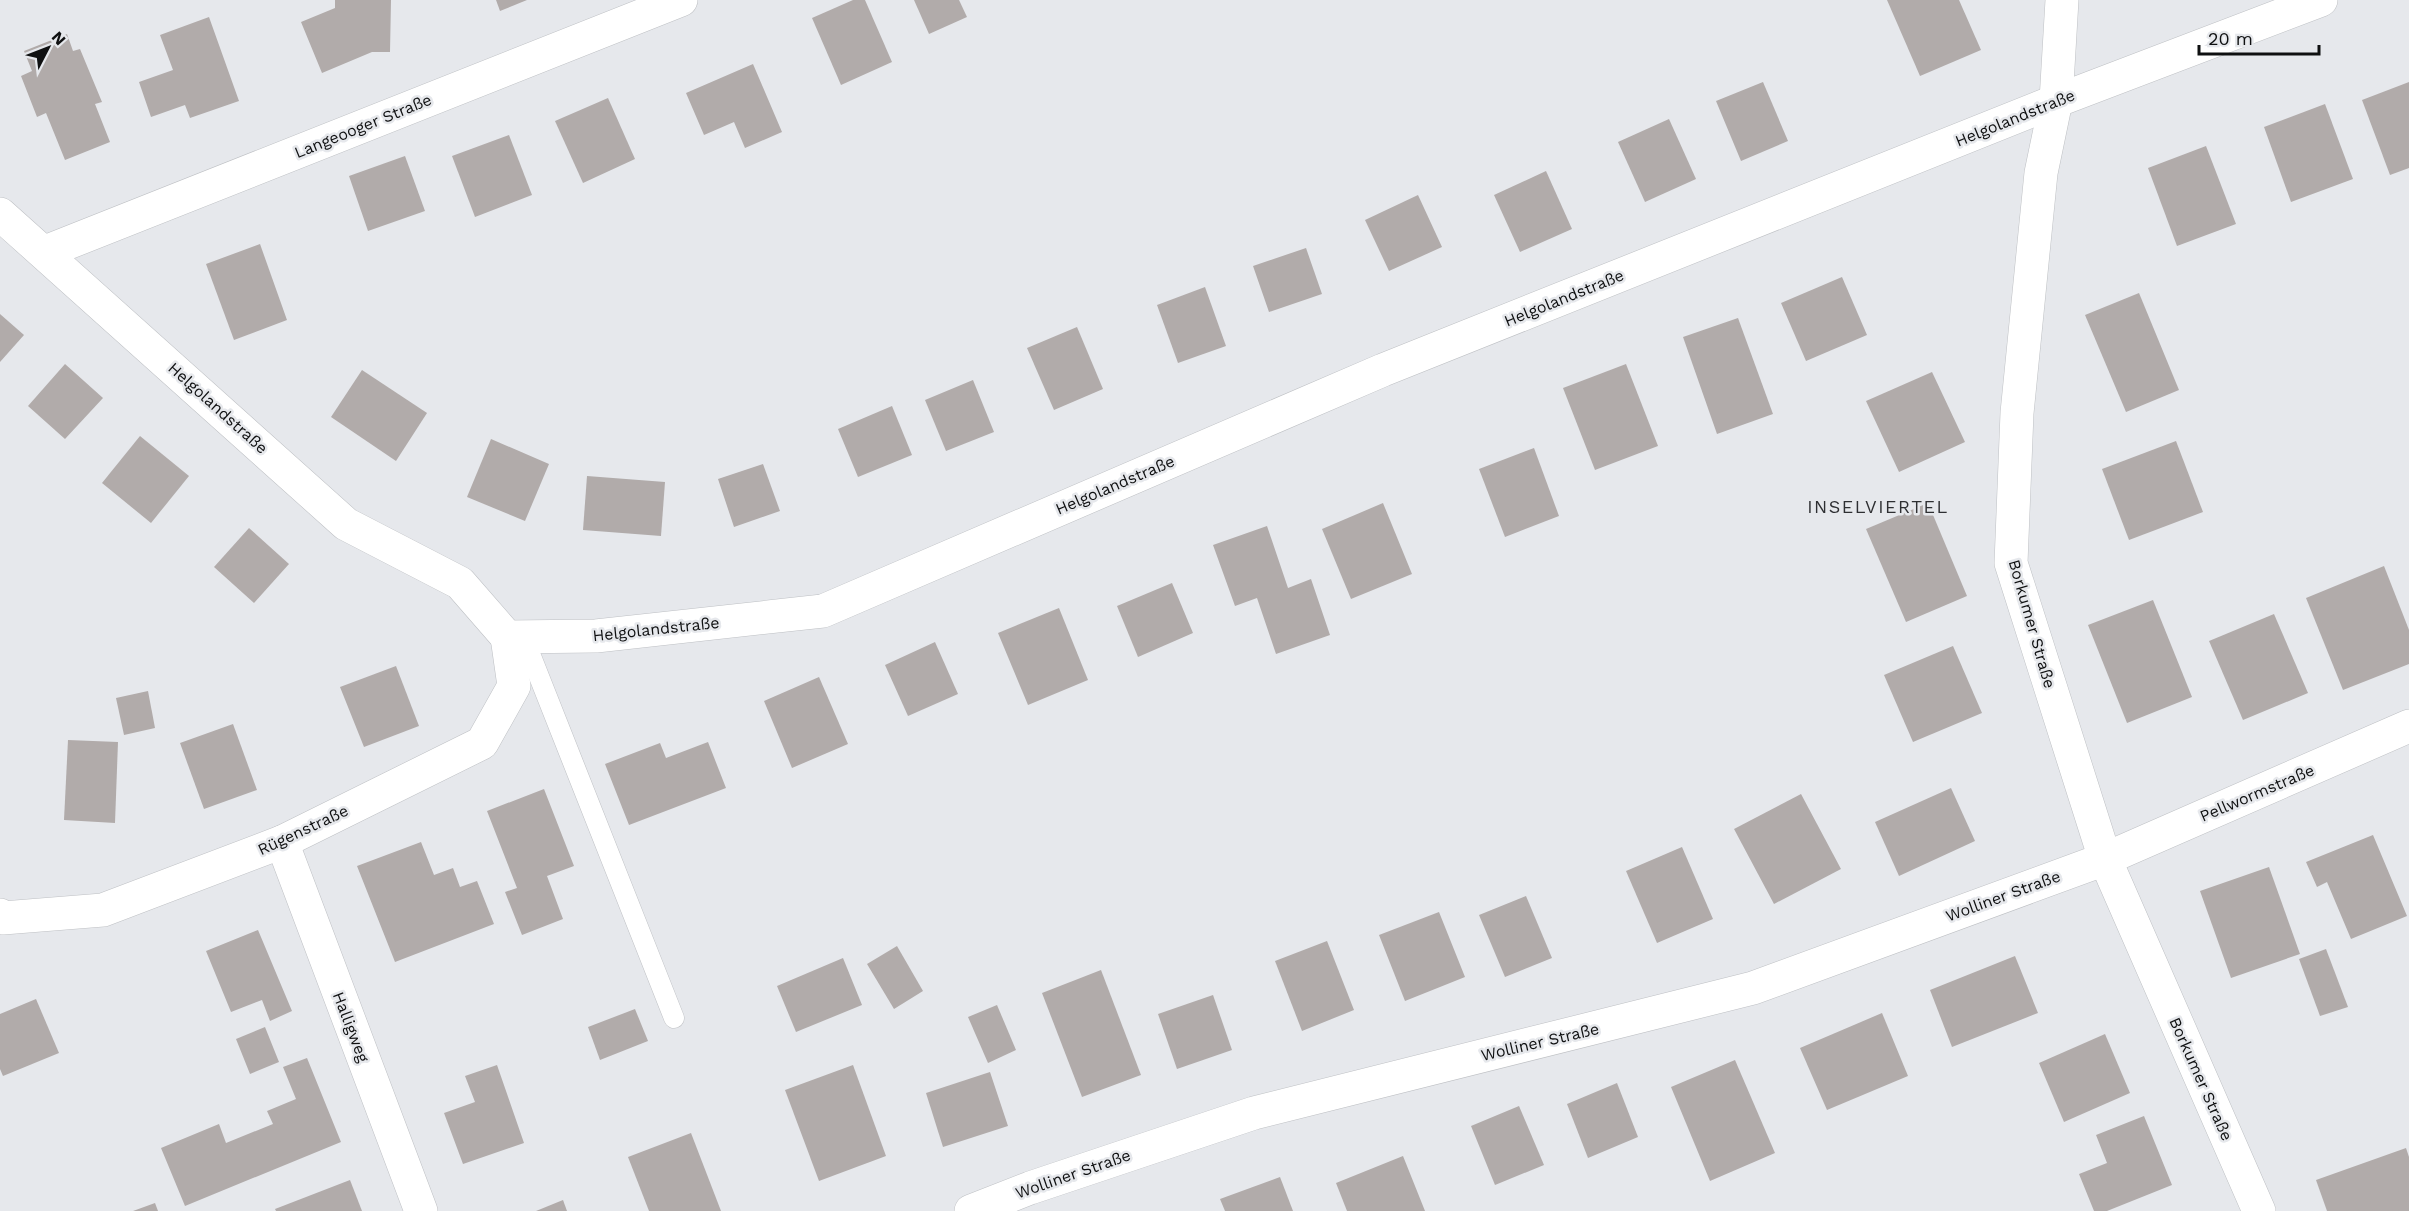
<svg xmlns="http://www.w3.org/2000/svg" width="2409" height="1211" viewBox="0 0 2409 1211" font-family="'Work Sans',sans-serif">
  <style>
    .building { fill: #b1abaa }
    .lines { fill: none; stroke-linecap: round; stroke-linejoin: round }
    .lane-casing { stroke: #bec0c4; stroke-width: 21 }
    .street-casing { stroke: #bec0c4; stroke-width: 34 }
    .lane { stroke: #fff; stroke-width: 20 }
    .street { stroke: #fff; stroke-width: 33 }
    .labels { text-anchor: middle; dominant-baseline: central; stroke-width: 5; stroke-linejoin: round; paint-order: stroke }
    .street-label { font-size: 16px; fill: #0f1011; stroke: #e6e8ec }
    .neighbourhood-label { font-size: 18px; letter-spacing: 1.5px; fill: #2e2f32; stroke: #e6e8ec }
  </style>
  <rect width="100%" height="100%" fill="#e6e8ec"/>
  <g class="building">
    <path d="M335 0H391L390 52H372L322 73 301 22 335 8Z"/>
    <path d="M496 0H527L500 11Z"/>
    <path d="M853 0H865L892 62 841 85 812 18Z"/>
    <path d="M914 0H959L967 17 929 34Z"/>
    <path d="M1887 0H1959L1981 50 1920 76Z"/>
    <path d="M209 17 239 101 190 118 185 105 151 117 139 82 173 70 160 35Z"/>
    <path d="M67 34 73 51 80 49 102 102 95 104 110 142 65 160 46 113 37 117 21 76 32 71 24 51Z"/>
    <path d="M753 64 782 132 745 148 734 122 704 135 686 93Z"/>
    <path d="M1763 82 1788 141 1741 161 1716 101Z"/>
    <path d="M2409 82V168L2390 175 2362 100Z"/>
    <path d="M608 98 635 159 583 183 555 121Z"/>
    <path d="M2325 104 2353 179 2291 202 2264 127Z"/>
    <path d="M1669 119 1696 179 1645 202 1618 142Z"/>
    <path d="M509 135 532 195 475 217 452 156Z"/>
    <path d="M2206 146 2236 224 2177 246 2148 168Z"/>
    <path d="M405 156 425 211 368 231 349 176Z"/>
    <path d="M1546 171 1572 229 1520 252 1494 195Z"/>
    <path d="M1418 195 1442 247 1389 271 1365 220Z"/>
    <path d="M260 244 287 320 234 340 206 264Z"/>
    <path d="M1306 248 1322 294 1269 312 1253 266Z"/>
    <path d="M1842 277 1867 335 1806 361 1781 303Z"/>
    <path d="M1205 287 1226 346 1178 363 1157 305Z"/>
    <path d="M2139 293 2179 390 2126 412 2085 315Z"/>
    <path d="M0 314 24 335 0 362Z"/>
    <path d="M1738 318 1773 414 1717 434 1683 337Z"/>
    <path d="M1077 327 1103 389 1054 410 1027 348Z"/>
    <path d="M65 364 103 398 65 439 28 406Z"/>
    <path d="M1626 364 1658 446 1595 470 1563 388Z"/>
    <path d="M362 370 427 413 396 461 331 417Z"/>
    <path d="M1932 372 1965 442 1899 472 1866 401Z"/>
    <path d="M973 380 994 432 946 451 925 400Z"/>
    <path d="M892 406 912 455 858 477 838 429Z"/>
    <path d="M140 436 189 476 151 523 102 483Z"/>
    <path d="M491 439 549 464 525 521 467 497Z"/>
    <path d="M2176 441 2203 512 2129 540 2102 469Z"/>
    <path d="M1534 448 1559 516 1505 537 1479 469Z"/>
    <path d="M763 464 780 511 734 527 718 479Z"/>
    <path d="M587 476 665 482 661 536 583 530Z"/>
    <path d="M1383 503 1412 574 1351 599 1322 529Z"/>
    <path d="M1928 503 1967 596 1906 622 1866 529Z"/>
    <path d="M1267 526 1288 588 1311 579 1330 635 1276 654 1257 598 1235 606 1213 545Z"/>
    <path d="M249 528 289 564 254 603 214 567Z"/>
    <path d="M2384 566 2409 630V664L2343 690 2306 598Z"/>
    <path d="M1172 583 1193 633 1138 657 1117 606Z"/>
    <path d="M2153 600 2192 697 2127 723 2088 625Z"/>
    <path d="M1059 608 1088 680 1028 705 998 633Z"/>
    <path d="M2274 614 2308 693 2243 720 2209 641Z"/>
    <path d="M935 642 958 694 908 716 885 665Z"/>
    <path d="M1953 646 1982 713 1913 742 1884 675Z"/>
    <path d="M396 666 419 726 364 747 340 687Z"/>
    <path d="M819 677 848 744 792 768 764 701Z"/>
    <path d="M148 691 155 728 124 735 116 698Z"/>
    <path d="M233 724 257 790 204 809 180 743Z"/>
    <path d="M68 740 118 742 115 823 64 820Z"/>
    <path d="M708 742 726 788 629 825 605 764 660 743 666 758Z"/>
    <path d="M1951 788 1975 841 1899 876 1875 822Z"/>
    <path d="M544 789 574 866 547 876 563 919 522 935 505 892 517 888 487 811Z"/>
    <path d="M1801 794 1841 869 1774 904 1734 829Z"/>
    <path d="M2373 835 2407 916 2351 939 2327 882 2317 887 2306 862Z"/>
    <path d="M421 842 434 875 453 868 460 887 477 881 494 924 395 962 357 866Z"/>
    <path d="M1682 847 1713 919 1657 943 1626 871Z"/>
    <path d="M2269 867 2300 954 2231 978 2200 891Z"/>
    <path d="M1526 896 1552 958 1505 977 1479 915Z"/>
    <path d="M1439 912 1465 977 1405 1001 1379 935Z"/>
    <path d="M258 930 292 1011 270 1021 262 1000 231 1012 206 951Z"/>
    <path d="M1327 941 1354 1010 1302 1031 1275 961Z"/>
    <path d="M897 946 923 991 894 1009 867 964Z"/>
    <path d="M2326 949 2348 1007 2320 1016 2299 959Z"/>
    <path d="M2015 956 2038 1013 1952 1047 1930 990Z"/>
    <path d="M843 958 862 1005 796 1032 777 986Z"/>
    <path d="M1101 970 1141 1075 1082 1097 1042 993Z"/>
    <path d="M1213 995 1232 1050 1177 1069 1158 1014Z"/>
    <path d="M36 999 59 1053 3 1076 0 1069V1014Z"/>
    <path d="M997 1005 1016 1050 988 1063 968 1017Z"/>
    <path d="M635 1009 648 1041 600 1060 588 1027Z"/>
    <path d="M1882 1013 1908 1076 1827 1110 1800 1048Z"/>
    <path d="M265 1027 279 1062 250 1074 236 1039Z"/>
    <path d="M2105 1034 2130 1093 2064 1122 2039 1063Z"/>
    <path d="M307 1058 341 1142 185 1206 161 1148 219 1124 226 1143 273 1124 267 1111 296 1099 283 1067Z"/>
    <path d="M1735 1060 1775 1153 1710 1181 1671 1087Z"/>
    <path d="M497 1065 524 1143 463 1164 444 1113 475 1102 465 1076Z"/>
    <path d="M853 1065 886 1156 819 1181 785 1090Z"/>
    <path d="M990 1072 1008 1126 943 1147 926 1093Z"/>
    <path d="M1617 1083 1638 1137 1588 1158 1567 1104Z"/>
    <path d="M1519 1106 1544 1165 1495 1185 1471 1126Z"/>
    <path d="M2144 1116 2172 1185 2107 1211H2094L2079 1174 2107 1163 2096 1135Z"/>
    <path d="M691 1133 721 1211H649L628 1157Z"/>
    <path d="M2406 1148 2409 1157V1211H2327L2316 1180Z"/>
    <path d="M1403 1156 1425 1211H1347L1336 1183Z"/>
    <path d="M1280 1177 1293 1211H1225L1220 1199Z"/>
    <path d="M350 1180 362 1211H276L275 1209Z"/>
    <path d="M563 1200 567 1211H536Z"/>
    <path d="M155 1203 158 1211H133Z"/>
  </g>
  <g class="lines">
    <defs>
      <path id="lane" d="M523 636 674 1018"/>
      <g id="street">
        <path d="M2062 0 2056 101 2041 173 2017 413 2011 563 2105 859 2259 1211"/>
        <path d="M0 214 346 524 460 583 507 637 596 636 823 611 1383 370 2056 101 2321 0"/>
        <path d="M45 252 681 0"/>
        <path d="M282 842 421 1211"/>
        <path d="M0 915 3 918 103 910 282 842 482 743 514 686 507 637"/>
        <path d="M971 1211 1030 1188 1254 1113 1753 988 2105 859 2409 726"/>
      </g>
    </defs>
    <use href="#lane" class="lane-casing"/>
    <use href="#street" class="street-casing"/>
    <use href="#lane" class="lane"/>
    <use href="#street" class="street"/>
  </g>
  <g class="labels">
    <g class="street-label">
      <text transform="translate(2015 118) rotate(-22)">Helgolandstraße</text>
      <text transform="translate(363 126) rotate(-22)">Langeooger Straße</text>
      <text transform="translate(1564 298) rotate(-22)">Helgolandstraße</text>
      <text transform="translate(218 408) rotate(42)">Helgolandstraße</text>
      <text transform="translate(1115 485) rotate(-23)">Helgolandstraße</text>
      <text transform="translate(2032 624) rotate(74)">Borkumer Straße</text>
      <text transform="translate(656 629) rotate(-6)">Helgolandstraße</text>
      <text transform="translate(2257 793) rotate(-23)">Pellwormstraße</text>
      <text transform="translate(303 830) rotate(-25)">Rügenstraße</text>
      <text transform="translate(2003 896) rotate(-20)">Wolliner Straße</text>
      <text transform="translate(351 1027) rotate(69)">Halligweg</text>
      <text transform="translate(1540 1042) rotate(-13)">Wolliner Straße</text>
      <text transform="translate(2201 1079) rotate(66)">Borkumer Straße</text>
      <text transform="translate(1073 1174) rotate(-19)">Wolliner Straße</text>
    </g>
    <g class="neighbourhood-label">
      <text x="1878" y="506">INSELVIERTEL</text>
    </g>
  </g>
  <g transform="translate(48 48) rotate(48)" stroke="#e6e8ec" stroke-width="4.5" paint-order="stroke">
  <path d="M0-4.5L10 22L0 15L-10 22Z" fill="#0f1011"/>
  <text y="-9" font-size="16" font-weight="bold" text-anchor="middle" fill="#0f1011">N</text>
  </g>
  <path d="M2199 45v9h120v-9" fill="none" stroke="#0f1011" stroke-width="3"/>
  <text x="2208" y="45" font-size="18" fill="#0f1011" stroke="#e6e8ec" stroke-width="4.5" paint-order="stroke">20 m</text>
</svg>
